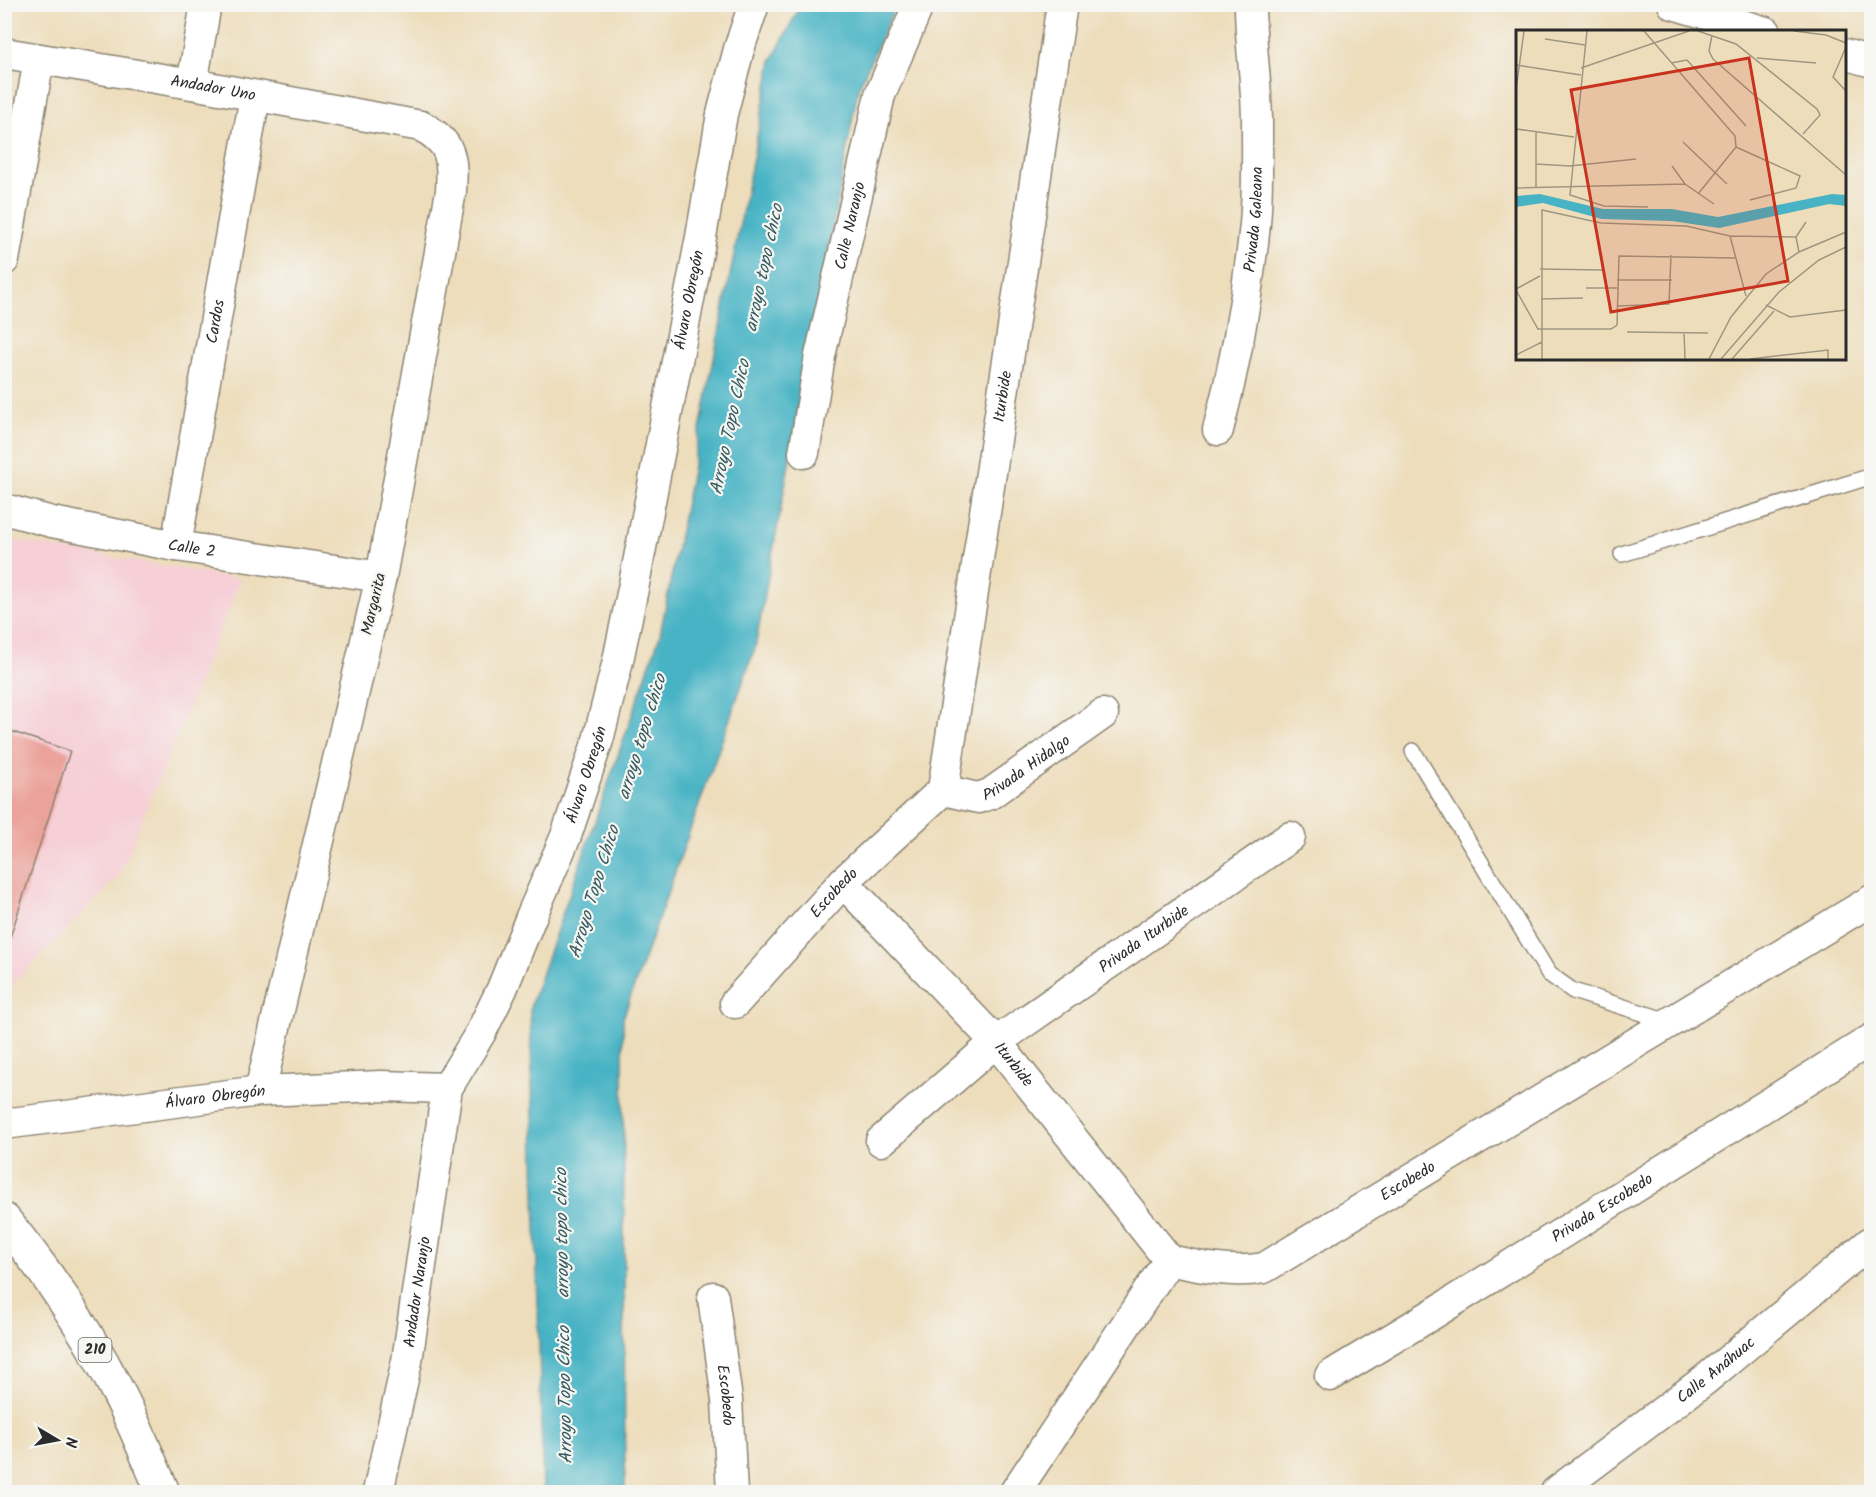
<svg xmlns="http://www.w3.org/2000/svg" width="1876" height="1497" viewBox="0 0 1876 1497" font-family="Kalam,sans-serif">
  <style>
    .built { fill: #f6cfd7 }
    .water { fill: #47b3c4; stroke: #396f78; stroke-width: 1.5 }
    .building { fill: #eba29a }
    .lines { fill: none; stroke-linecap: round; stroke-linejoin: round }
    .lane-casing { stroke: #8c8473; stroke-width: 18 }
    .street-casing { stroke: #8c8473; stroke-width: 33 }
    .highway-casing { stroke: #8c8473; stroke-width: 36 }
    .lane { stroke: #fff; stroke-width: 15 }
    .street { stroke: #fff; stroke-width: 30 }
    .highway { stroke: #fff; stroke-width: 33 }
    .labels { text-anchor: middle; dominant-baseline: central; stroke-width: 4.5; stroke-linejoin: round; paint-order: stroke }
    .shield { fill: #f6f6f2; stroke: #686867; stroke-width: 1.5 }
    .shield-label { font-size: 15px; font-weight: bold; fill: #2b2b2b }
    .street-label { font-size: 16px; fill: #2b2b2b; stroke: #f6f6f2 }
    .water-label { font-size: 18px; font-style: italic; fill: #355b61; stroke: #f6f6f2 }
    .inset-road { fill: none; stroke: #9f9681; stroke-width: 1.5 }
    .view { fill: #c8321e; fill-opacity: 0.15; stroke: #c8321e; stroke-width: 3 }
    .inset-edge { fill: none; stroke: #2b2b2b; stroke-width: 3 }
  </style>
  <rect width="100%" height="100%" fill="#f6f6f2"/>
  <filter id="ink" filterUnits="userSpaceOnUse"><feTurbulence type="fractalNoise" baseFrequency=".0167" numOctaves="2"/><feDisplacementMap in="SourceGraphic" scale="12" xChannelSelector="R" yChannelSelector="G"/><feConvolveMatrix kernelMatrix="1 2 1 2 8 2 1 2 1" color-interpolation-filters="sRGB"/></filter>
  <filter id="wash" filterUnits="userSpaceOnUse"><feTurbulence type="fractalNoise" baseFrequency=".008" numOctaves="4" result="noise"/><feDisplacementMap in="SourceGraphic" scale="24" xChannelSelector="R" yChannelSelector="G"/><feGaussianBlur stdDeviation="1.35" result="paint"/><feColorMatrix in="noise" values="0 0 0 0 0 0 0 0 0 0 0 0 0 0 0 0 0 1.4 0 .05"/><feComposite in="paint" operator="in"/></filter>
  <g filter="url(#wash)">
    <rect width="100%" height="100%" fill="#edddbb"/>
    <path class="built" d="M5 539 241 579 119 876 5 992Z"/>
    <path class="water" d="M801 5H896L858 89 755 648 623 1018 625 1492H543L530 1007 660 635 772 60Z"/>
    <g id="blocks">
      <path class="building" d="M4 729 70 751 5 953H4Z"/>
    </g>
  </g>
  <g filter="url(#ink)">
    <use href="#blocks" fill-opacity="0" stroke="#8c8473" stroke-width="1.5"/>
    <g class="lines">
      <defs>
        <g id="lane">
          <path d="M1622 554 1872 476"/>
          <path d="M1413 751 1549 974 1573 991 1671 1022"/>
        </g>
        <g id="street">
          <path d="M1673 4 1766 32"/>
          <path id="s1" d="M4 53 192 84 421 126C452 142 453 158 451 191L381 577 260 1091"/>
          <path d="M1844 54 1872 62"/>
          <path d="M192 84 206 4"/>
          <path d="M4 260 39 59"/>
          <path id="s2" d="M1218 430C1236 362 1248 294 1255 224 1258 191 1257 156 1257 123 1257 84 1250 44 1250 4"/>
          <path id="s3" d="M804 453 820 356 880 95 919 4"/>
          <path id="s4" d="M4 509 52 522 176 546 381 577"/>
          <path id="s5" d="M176 546 255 96"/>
          <path id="s6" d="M943 790 1062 4"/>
          <path id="s7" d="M943 790 978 798 990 794 1103 714"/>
          <path id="s8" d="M843 882 996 1042 1169 1260"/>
          <path id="s9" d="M735 1003 843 882 943 790"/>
          <path id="s10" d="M4 1124 260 1091 381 1086 447 1088"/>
          <path id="s11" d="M881 1141 996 1042 1290 837"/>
          <path id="s12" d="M1169 1260C1201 1267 1232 1274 1264 1268L1872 900"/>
          <path id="s13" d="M713 1297 727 1400 732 1492"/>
          <path id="s14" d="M1330 1376 1436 1312 1872 1039"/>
          <path id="s15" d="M378 1492 407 1361 447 1088 481 1032 502 989 531 917 566 836 598 740 617 665 634 584 701 237 722 114 739 49 754 4"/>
          <path d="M1015 1492 1169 1260"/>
          <path id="s16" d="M1556 1492 1706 1379 1872 1241"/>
        </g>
        <path id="highway" d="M4 1220C48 1273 87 1331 118 1392 135 1424 148 1459 163 1492"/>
      </defs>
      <use href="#lane" class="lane-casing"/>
      <use href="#street" class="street-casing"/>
      <use href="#highway" class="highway-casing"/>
      <use href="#lane" class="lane"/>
      <use href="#street" class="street"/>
      <use href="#highway" class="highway"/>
    </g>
  </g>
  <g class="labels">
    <rect class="shield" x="78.5" y="1338" width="33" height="24" rx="4.5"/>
    <g class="shield-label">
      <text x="95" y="1350">210</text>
    </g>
    <g class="street-label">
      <text stroke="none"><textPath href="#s1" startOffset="212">Andador Uno</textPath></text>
      <text stroke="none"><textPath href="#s2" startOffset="214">Privada Galeana</textPath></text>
      <text stroke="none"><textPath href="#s3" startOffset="232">Calle Naranjo</textPath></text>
      <text stroke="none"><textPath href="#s15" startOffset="1240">Álvaro Obregón</textPath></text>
      <text stroke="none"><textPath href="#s5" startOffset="228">Cardos</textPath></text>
      <text stroke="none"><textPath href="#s6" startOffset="398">Iturbide</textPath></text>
      <text stroke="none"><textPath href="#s4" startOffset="192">Calle 2</textPath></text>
      <text transform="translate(374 604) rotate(-77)">Margarita</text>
      <text stroke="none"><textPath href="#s7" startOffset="93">Privada Hidalgo</textPath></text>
      <text stroke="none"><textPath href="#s15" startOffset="754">Álvaro Obregón</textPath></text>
      <text stroke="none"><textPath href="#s9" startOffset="148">Escobedo</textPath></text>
      <text stroke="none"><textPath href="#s11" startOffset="332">Privada Iturbide</textPath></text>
      <text stroke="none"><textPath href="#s8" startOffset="250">Iturbide</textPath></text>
      <text stroke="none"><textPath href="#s10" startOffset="213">Álvaro Obregón</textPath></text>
      <text stroke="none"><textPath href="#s12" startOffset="264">Escobedo</textPath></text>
      <text stroke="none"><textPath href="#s14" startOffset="320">Privada Escobedo</textPath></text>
      <text stroke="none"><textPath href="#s15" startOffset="204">Andador Naranjo</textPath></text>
      <text stroke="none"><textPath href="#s16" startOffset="201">Calle Anáhuac</textPath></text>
      <text stroke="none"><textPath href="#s13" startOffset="99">Escobedo</textPath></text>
    </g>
    <g class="water-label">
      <text transform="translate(765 268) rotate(-78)">arroyo topo chico</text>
      <text transform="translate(731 427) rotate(-78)">Arroyo Topo Chico</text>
      <text transform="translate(643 737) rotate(-73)">arroyo topo chico</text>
      <text transform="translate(595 892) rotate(-73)">Arroyo Topo Chico</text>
      <text transform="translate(563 1233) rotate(-91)">arroyo topo chico</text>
      <text transform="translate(566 1395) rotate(-91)">Arroyo Topo Chico</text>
    </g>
  </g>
  <g transform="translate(1516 30)">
    <rect width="330" height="330" fill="#edddbb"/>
    <path d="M24 164 87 179H156L202 187 316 164 330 165V176L313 174 203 198 156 191 86 189 27 173 0 177V166Z" fill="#47b3c4"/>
    <path class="inset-road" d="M71 1 54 165 88 176 132 177M128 1 219 106 220 117M182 1 220 14 301 79 304 85 287 104M278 1 310 5 330 13M196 5 193 21 197 29 330 145M29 9 69 15M330 17 317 47 330 61M241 28 300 33M155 33 171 30 230 96M0 35 65 45M65 38 173 1M0 60 8 1M0 99 58 107M167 112 211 154M220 117 284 146 280 158 234 170M20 134 54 136 120 129M156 136 169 154M169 154 198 174M20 157V102M0 158 169 154M182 164 220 117M214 206 230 266M280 207 290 192M24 239 87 240M101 250H156M70 258H101M0 259 24 246M0 260 22 299H95L101 295 103 226 219 228M25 269 67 268M250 275 274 287 330 280M101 276 153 274 155 225M111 302 192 303M168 302 169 329M0 325 26 312M26 329V180L85 193 170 196 214 206 280 207 283 222M193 329 215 287 250 244 283 222 330 202M205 329 263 262 303 230 330 217M216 329 258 281M234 329 312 320V329"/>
    <path class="view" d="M233 28 272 251 95 282 55 60Z"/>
    <rect width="330" height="330" class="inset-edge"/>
  </g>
  <rect width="1876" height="1497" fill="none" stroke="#f6f6f2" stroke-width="24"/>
  <g transform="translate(57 1440) rotate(100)" stroke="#f6f6f2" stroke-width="4.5" paint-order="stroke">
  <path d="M0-4.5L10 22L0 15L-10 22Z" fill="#2b2b2b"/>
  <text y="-9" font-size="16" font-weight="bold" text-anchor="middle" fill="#2b2b2b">N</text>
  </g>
</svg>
